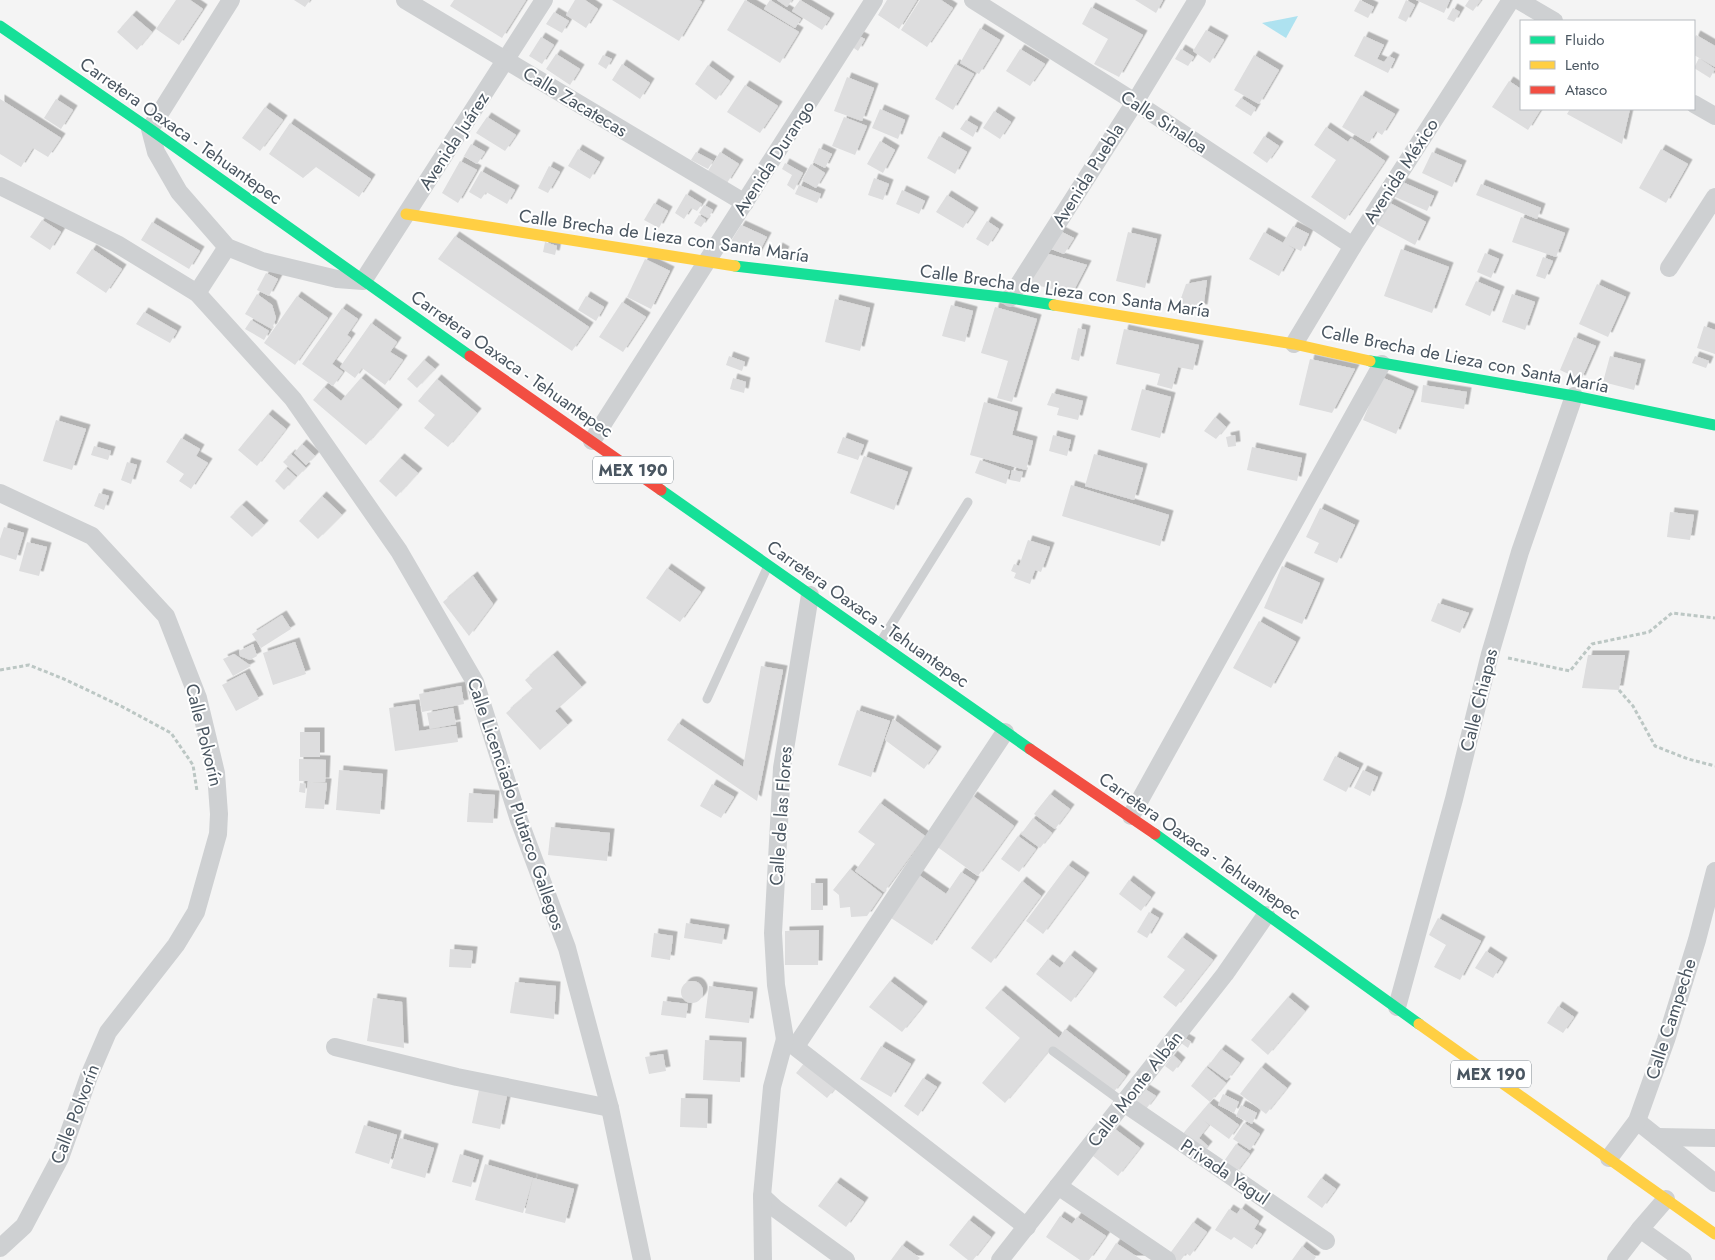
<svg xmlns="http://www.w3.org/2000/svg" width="1715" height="1260" viewBox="0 0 1715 1260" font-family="Jost,sans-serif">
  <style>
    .water { fill: #aee2f0 }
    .building { fill: #ddddde; filter: url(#shadow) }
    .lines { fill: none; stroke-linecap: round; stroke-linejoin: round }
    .path { stroke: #bcc7c4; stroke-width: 3; stroke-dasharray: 4 2.5; stroke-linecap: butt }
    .lane { stroke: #ced0d2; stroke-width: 9 }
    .street { stroke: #ced0d2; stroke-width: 18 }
    .fast { stroke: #16e098; stroke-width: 11 }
    .slow { stroke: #ffcf43; stroke-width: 11 }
    .jam { stroke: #f24e42; stroke-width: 11 }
    .labels { text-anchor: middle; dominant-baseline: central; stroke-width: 4; stroke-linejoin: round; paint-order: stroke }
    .shield { fill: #fff; stroke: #808990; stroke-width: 1 }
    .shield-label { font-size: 16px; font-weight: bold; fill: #4a5661 }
    .street-label { font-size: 18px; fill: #4a5661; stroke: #fff }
  </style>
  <defs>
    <filter id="shadow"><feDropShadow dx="4.5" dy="-4.5" stdDeviation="0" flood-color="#0004"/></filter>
  </defs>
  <rect width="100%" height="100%" fill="#f4f4f4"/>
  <path class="water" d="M1298 16 1286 38 1262 23Z"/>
  <g class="building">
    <path d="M176 0H190L203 9 179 45 156 29Z"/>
    <path d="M294 0H310L305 7Z"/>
    <path d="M454 0H526L502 38 450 6Z"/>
    <path d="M575 0H585L598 9 586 28 566 15Z"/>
    <path d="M612 0H699L702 2 679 41Z"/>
    <path d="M745 0 799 32 780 63 727 30Z"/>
    <path d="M770 0 801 19 795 28 764 9Z"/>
    <path d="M777 0H792L787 7Z"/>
    <path d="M800 0 830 18 822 30 792 11Z"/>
    <path d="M887 0H917L899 29 878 15Z"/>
    <path d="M920 0H941L953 8 927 47 901 30Z"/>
    <path d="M1135 0H1163L1156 13Z"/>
    <path d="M1360 0 1374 7 1368 18 1354 11Z"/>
    <path d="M1406 0 1415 5 1406 22 1398 18Z"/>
    <path d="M1416 0H1450L1444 13Z"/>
    <path d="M1469 0H1481L1473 11 1465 6Z"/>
    <path d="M1091 7 1143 35 1119 77 1094 64 1108 39 1082 24Z"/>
    <path d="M1453 8 1460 12 1454 22 1447 19Z"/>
    <path d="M554 12 569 21 562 33 546 24Z"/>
    <path d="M132 15 152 32 137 50 117 32Z"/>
    <path d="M980 28 1000 40 979 74 960 63Z"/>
    <path d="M1206 30 1224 40 1210 63 1193 51Z"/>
    <path d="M857 35 865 39 858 51 851 46Z"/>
    <path d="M1696 35 1715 46V67L1694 55V39Z"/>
    <path d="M1364 36 1384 45 1377 59 1384 62 1389 56 1395 59 1388 73 1354 56Z"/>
    <path d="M541 37 554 45 542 64 529 56Z"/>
    <path d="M1020 49 1045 64 1030 86 1006 71Z"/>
    <path d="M1181 49 1194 57 1188 66 1175 59Z"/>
    <path d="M556 54 580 69 570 85 546 69Z"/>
    <path d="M603 55 612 59 606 69 598 64Z"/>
    <path d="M1254 55 1279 70 1259 104 1234 90Z"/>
    <path d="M1699 58 1715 69 1710 78 1694 68Z"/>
    <path d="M622 64 650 83 640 99 612 80Z"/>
    <path d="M955 64 974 74 953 110 935 99Z"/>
    <path d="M708 65 730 81 716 100 695 84Z"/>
    <path d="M847 77 874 88 862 121 834 111Z"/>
    <path d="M1509 81 1521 89V109H1541L1528 130 1492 107Z"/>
    <path d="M745 85 778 106 760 133 727 112Z"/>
    <path d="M1361 95 1395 114 1382 135 1376 131 1369 143 1342 127Z"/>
    <path d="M1241 98 1256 108 1251 116 1235 106Z"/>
    <path d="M0 99 61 138 48 157 33 148 21 167 0 154Z"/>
    <path d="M56 99 73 110 61 129 44 118Z"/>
    <path d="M265 107 283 120 260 151 242 138Z"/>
    <path d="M880 109 905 120 898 139 872 128Z"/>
    <path d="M1570 109H1630L1622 144 1567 114Z"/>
    <path d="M994 111 1011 122 1000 139 983 128Z"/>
    <path d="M487 117 516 135 505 151 476 133Z"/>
    <path d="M844 117 867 126 855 155 832 146Z"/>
    <path d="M966 120 978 127 973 137 960 129Z"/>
    <path d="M290 123 371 179 359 197 316 167 303 178 269 154Z"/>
    <path d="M1326 127 1348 142 1351 138 1385 161 1345 220 1311 197 1336 160 1314 145Z"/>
    <path d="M939 136 967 152 955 174 927 158Z"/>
    <path d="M1264 136 1279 146 1267 163 1253 153Z"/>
    <path d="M880 141 895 150 883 173 867 164Z"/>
    <path d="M471 144 485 152 477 164 464 156Z"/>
    <path d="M819 148 832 154 825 168 813 162Z"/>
    <path d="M578 149 600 162 590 179 568 166Z"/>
    <path d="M1661 149 1688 164 1666 203 1639 188Z"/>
    <path d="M696 152 713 161 708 169 691 160Z"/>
    <path d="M720 152 739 164 727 183 708 171Z"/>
    <path d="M1432 152 1462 165 1452 187 1422 173Z"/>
    <path d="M460 161 477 170 458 203 442 193Z"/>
    <path d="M785 163 803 173 794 190 787 185 792 175 782 169Z"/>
    <path d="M811 164 825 173 816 188 802 180Z"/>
    <path d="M549 166 560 172 548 193 538 188Z"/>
    <path d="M481 171 515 190 507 204 486 192 481 199 469 192Z"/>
    <path d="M874 178 889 184 883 200 868 195Z"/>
    <path d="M1400 181 1434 196 1427 211 1393 196Z"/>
    <path d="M1481 184 1541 208 1537 219 1476 195Z"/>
    <path d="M799 185 821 194 817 203 795 194Z"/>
    <path d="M902 190 925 201 919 214 896 204Z"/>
    <path d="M686 194 702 204 697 211 691 208 684 219 675 213Z"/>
    <path d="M947 195 974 212 963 228 936 212Z"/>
    <path d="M1388 202 1426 222 1415 245 1376 224Z"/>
    <path d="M654 203 668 211 659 228 644 220Z"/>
    <path d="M704 205 713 210 708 218 699 213Z"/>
    <path d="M699 215 706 220 701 227 694 223Z"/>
    <path d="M1521 217 1565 233 1556 257 1512 242Z"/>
    <path d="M42 220 61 232 50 250 30 237Z"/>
    <path d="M987 221 999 229 988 246 976 239Z"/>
    <path d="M152 222 200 251 189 269 141 240Z"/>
    <path d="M741 225 767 237 757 256 726 249Z"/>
    <path d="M1293 226 1309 234 1301 251 1288 245 1294 249 1279 276 1249 259 1264 232 1283 243Z"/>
    <path d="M1060 231 1074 238 1064 254 1049 248Z"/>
    <path d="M1128 232 1157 239 1145 288 1116 281Z"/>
    <path d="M455 236 589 327 572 351 438 259Z"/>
    <path d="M545 242 557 246 555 255 543 252Z"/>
    <path d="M778 247 785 251 780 260 774 257Z"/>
    <path d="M92 249 122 269 106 293 76 273Z"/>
    <path d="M1401 249 1449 267 1432 313 1384 296Z"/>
    <path d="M1042 252 1087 265 1072 294 1024 282Z"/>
    <path d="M1485 253 1499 259 1491 278 1477 272Z"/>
    <path d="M1543 257 1553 261 1545 279 1536 276Z"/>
    <path d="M645 259 670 271 651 309 627 297Z"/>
    <path d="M266 273 278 279 269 296 257 290Z"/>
    <path d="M1207 280 1203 309 1179 304 1186 284Z"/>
    <path d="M1476 281 1500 291 1490 316 1465 305Z"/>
    <path d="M1597 284 1626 297 1608 337 1579 324Z"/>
    <path d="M257 294 272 305 276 318 272 329 245 314Z"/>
    <path d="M1512 294 1535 302 1525 330 1502 322Z"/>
    <path d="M297 296 328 318 295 365 264 343Z"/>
    <path d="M586 296 604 307 596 321 578 310Z"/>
    <path d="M835 299 870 308 860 351 825 342Z"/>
    <path d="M622 302 646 317 623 352 599 337Z"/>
    <path d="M951 305 973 311 965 342 942 336Z"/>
    <path d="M995 307 1037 319 1012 402 997 398 1008 361 981 353Z"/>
    <path d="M342 308 358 319 347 335 351 338 332 364 343 372 333 386 302 364Z"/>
    <path d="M144 312 177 331 170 343 136 324Z"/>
    <path d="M251 320 269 331 264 340 245 329Z"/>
    <path d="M371 323 397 342 390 352 403 360 385 385 362 368 355 378 340 367Z"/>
    <path d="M1704 326 1715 330V354L1697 348Z"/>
    <path d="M1078 328 1086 330 1079 361 1071 359Z"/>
    <path d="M1124 329 1199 345 1193 370 1178 367 1172 389 1157 385 1160 374 1116 364Z"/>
    <path d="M1574 337 1596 346 1581 380 1560 370Z"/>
    <path d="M729 356 745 362 742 371 726 365Z"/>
    <path d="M1610 356 1641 364 1634 390 1603 382Z"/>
    <path d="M1695 356 1709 361 1706 368 1692 363Z"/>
    <path d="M1310 359 1355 369 1332 413 1299 405Z"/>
    <path d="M424 360 435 369 417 388 407 379Z"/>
    <path d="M1381 377 1414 391 1396 434 1363 420Z"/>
    <path d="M361 378 398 409 366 445 313 400 324 387 341 401Z"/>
    <path d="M733 378 746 382 744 393 730 389Z"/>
    <path d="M437 379 477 413 448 447 424 428 435 415 418 401Z"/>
    <path d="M1423 385 1467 392 1464 409 1421 402Z"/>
    <path d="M1142 389 1171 397 1160 438 1131 430Z"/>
    <path d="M1052 393 1083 401 1078 420 1057 415 1059 408 1047 405Z"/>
    <path d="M984 402 1018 412 1012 435 1033 441 1026 470 970 455Z"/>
    <path d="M268 414 286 429 257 466 238 450Z"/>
    <path d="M1215 417 1226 427 1216 439 1204 431Z"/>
    <path d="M56 420 86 429 72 470 43 461Z"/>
    <path d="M1053 435 1071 440 1067 456 1049 451Z"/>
    <path d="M1235 435 1236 446 1228 447 1226 437Z"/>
    <path d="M843 437 864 445 858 460 837 453Z"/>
    <path d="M181 438 200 449 196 456 208 463 191 489 179 481 184 474 166 462Z"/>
    <path d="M302 444 315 456 306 465 294 453Z"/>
    <path d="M94 446 111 451 108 460 91 455Z"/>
    <path d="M1252 447 1302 458 1297 481 1247 470Z"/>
    <path d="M291 454 306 468 298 476 283 462Z"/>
    <path d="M1094 454 1143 468 1134 500 1085 486Z"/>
    <path d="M864 456 908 472 894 510 850 493Z"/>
    <path d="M400 458 418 473 396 497 379 481Z"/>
    <path d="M980 460 1010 471 1006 484 975 473Z"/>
    <path d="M127 462 137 465 131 484 121 480Z"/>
    <path d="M286 468 296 477 284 490 275 481Z"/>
    <path d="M1012 470 1023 472 1020 482 1010 480Z"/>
    <path d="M1071 485 1169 515 1160 546 1062 516Z"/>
    <path d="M99 493 109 496 104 510 94 506Z"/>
    <path d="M322 496 342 515 318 539 299 521Z"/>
    <path d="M242 505 264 525 252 537 230 517Z"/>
    <path d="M1320 508 1355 525 1337 563 1314 553 1319 543 1306 537Z"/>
    <path d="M1670 512 1694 515 1690 540 1667 537Z"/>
    <path d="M4 527 24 533 16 560 0 555V539Z"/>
    <path d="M1028 540 1050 547 1041 572 1035 570 1030 584 1014 578 1016 573 1011 571 1014 564 1019 566Z"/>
    <path d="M27 542 47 547 39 576 19 571Z"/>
    <path d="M1282 566 1320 583 1302 624 1264 608Z"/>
    <path d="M667 568 701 592 680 622 646 598Z"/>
    <path d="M473 576 493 604 469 636 443 602Z"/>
    <path d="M1438 603 1469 613 1460 633 1431 621Z"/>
    <path d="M282 615 291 629 261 648 252 634Z"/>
    <path d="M1259 621 1296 642 1271 688 1233 668Z"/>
    <path d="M295 642 306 674 273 685 263 653Z"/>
    <path d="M253 644 257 656 250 660 240 656 239 651Z"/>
    <path d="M234 654 251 666 233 676 223 659Z"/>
    <path d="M553 655 582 687 555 711 568 725 540 750 506 713 533 689 525 680Z"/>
    <path d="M1588 655H1625L1619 690 1582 688Z"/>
    <path d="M761 666 783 670 757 801 667 740 678 723 743 767Z"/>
    <path d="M245 673 259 699 236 711 222 685Z"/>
    <path d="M461 686 464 704 422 712 419 694Z"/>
    <path d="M415 704 419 731 456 726 458 742 395 751 389 708Z"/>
    <path d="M453 708 456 724 430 729 427 713Z"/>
    <path d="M857 710 890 721 871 777 838 765Z"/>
    <path d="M893 719 937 751 924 769 885 740Z"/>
    <rect x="300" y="732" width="20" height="25"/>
    <path d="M1335 756 1359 768 1346 792 1323 780Z"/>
    <path d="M299 759 326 760 325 782H310L327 783 324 809 305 808 308 781H299Z"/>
    <path d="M339 770 383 774 380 814 336 810Z"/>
    <path d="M1363 770 1378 777 1370 796 1354 788Z"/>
    <path d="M300 783 306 784 305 793 299 792Z"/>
    <path d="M712 784 734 797 721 818 700 806Z"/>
    <path d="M469 793 495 795 493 823 467 822Z"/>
    <path d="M1050 794 1070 809 1055 829 1034 814Z"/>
    <path d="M973 796 1014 826 978 876 936 846Z"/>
    <path d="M880 803 925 836 884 892 855 871 875 844 858 832Z"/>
    <path d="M1033 818 1052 833 1040 848 1021 834Z"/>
    <path d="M551 827 610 833 607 861 548 855Z"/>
    <path d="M1018 836 1036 849 1019 872 1001 859Z"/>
    <path d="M1068 865 1085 877 1043 934 1026 921Z"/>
    <path d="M850 869 882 894 867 916 851 917 850 907 840 908 839 895 833 890Z"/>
    <path d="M961 872 975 881 932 945 888 916 916 873 946 894Z"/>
    <path d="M1129 880 1151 897 1141 911 1119 894Z"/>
    <path d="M1022 881 1041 896 991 963 971 948Z"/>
    <rect x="811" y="883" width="12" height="27"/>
    <path d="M1149 912 1159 918 1147 938 1137 932Z"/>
    <path d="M1438 918 1481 941 1460 980 1434 967 1446 945 1429 935Z"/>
    <path d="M686 923 725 929 722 944 684 938Z"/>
    <path d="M819 930 818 965H785V931Z"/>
    <path d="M654 933 673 936 670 960 651 957Z"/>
    <path d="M1182 937 1213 960 1176 1007 1163 997 1185 970 1167 957Z"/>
    <path d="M450 949 473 951 471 968 449 967Z"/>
    <path d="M1486 951 1503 962 1493 978 1475 968Z"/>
    <path d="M1070 955 1093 973 1071 1002 1036 974 1048 959 1060 968Z"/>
    <circle cx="692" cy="992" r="11"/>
    <path d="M890 981 923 1006 902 1032 869 1007Z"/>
    <path d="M515 982 556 986 554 1019 510 1013Z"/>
    <path d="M709 986 753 992 749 1023 705 1018Z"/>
    <path d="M1001 990 1059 1038 1065 1029 1126 1076 1113 1093 1052 1047 1005 1103 982 1083 1020 1038 985 1008Z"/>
    <path d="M1288 997 1305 1011 1268 1055 1251 1040Z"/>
    <path d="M373 998 402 1002 404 1048 367 1041Z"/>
    <path d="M663 1001 688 1004 686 1018 661 1015Z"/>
    <path d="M1558 1006 1574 1017 1563 1033 1547 1023Z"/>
    <path d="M1184 1038 1191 1042 1188 1048 1181 1043Z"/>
    <path d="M705 1040 742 1042 740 1082 703 1080Z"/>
    <path d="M881 1046 911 1064 891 1097 860 1079Z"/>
    <path d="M1221 1049 1240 1063 1227 1080 1208 1066Z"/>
    <path d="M663 1054 666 1071 649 1074 645 1057Z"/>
    <path d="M1173 1055 1181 1062 1173 1072 1165 1066Z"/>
    <path d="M807 1060 838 1085 827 1098 796 1073Z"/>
    <path d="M1206 1067 1226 1083 1210 1102 1191 1086Z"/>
    <path d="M1261 1067 1287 1088 1266 1114 1240 1094Z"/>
    <path d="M923 1078 937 1087 918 1116 904 1106Z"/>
    <path d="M1145 1089 1156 1096 1146 1109 1136 1102Z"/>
    <path d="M479 1090 507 1096 500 1129 472 1123Z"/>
    <path d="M1223 1094 1239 1102 1234 1113 1218 1105Z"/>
    <path d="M681 1098 708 1099 707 1128 680 1127Z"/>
    <path d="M1209 1103 1239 1125 1229 1139 1203 1120 1209 1125 1199 1138 1208 1146 1202 1153 1181 1136Z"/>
    <path d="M1241 1105 1257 1113 1252 1124 1236 1116Z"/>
    <path d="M1244 1123 1260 1134 1250 1150 1233 1139Z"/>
    <path d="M364 1125 397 1135 389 1164 355 1153Z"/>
    <path d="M1115 1129 1140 1148 1118 1176 1093 1156Z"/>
    <path d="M400 1138 434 1148 425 1178 391 1168Z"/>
    <path d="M1236 1144 1250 1154 1235 1174 1222 1164Z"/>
    <path d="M460 1154 479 1160 471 1187 452 1182Z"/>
    <path d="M485 1164 533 1178 523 1213 475 1200Z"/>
    <path d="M533 1178 574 1189 565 1223 525 1213Z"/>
    <path d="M1321 1178 1336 1189 1322 1208 1307 1197Z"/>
    <path d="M836 1182 864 1202 846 1227 818 1206Z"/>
    <path d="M1241 1208 1259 1221 1254 1229 1262 1234 1252 1249 1234 1237 1231 1240 1215 1230 1229 1209 1237 1214Z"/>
    <path d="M1060 1216 1072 1224 1077 1217 1106 1236 1089 1260H1080L1046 1237Z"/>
    <path d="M969 1220 991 1237 973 1260H968L949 1245Z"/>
    <path d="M1193 1222 1207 1232 1190 1256 1186 1253 1181 1260H1174L1168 1256Z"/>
    <path d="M1116 1243 1142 1260H1105Z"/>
    <path d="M902 1245 920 1258 918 1260H891Z"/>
    <path d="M1302 1246 1316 1257 1314 1260H1292Z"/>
  </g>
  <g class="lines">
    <g class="path">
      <path d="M1508 658 1570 671 1592 644 1649 632 1672 613 1715 618"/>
      <path d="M0 670 29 665 64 679 121 706 171 733 193 765 197 791"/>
      <path d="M1619 690 1633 706 1655 746 1688 759 1715 766"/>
    </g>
    <g class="lane">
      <path d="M881 641 968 502"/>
      <path d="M707 699 767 568"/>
      <path d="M1053 1051 1124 1103"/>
    </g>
    <g class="street">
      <path d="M231 0 150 129 156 152 179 192 227 247 262 261 337 279 363 281 544 0"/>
      <path d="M405 0 745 203"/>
      <path d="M973 0 1135 102 1353 246"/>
      <path d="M1518 0 1554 21"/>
      <path d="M1694 104 1715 116"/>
      <path d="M0 186 117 244 197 293 293 399 399 551 475 682 519 820 567 948 610 1108 642 1260"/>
      <path d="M1669 268 1715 197"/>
      <path d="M197 293 227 247"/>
      <path d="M1010 298 1135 102 1197 0"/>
      <path d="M1294 344 1353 246 1511 0"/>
      <path d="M592 441 874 0"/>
      <path d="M0 493 92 536 166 616 198 698 216 773 219 814 218 834 196 912 176 945 108 1032 89 1076 60 1158 24 1226 0 1248"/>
      <path d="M810 595 782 768 773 933 776 985 785 1039 1027 1227"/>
      <path d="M1131 816 1382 364"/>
      <path d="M1397 1007 1454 799 1490 654 1520 552 1574 396"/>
      <path d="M796 1046 1005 732"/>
      <path d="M335 1047 457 1077 610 1108"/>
      <path d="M1124 1103 1326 1241"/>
      <path d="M1637 1121 1715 1183"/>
      <path d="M1657 1137 1715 1138"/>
      <path d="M1609 1158 1637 1121 1666 1040 1697 940 1715 871"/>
      <path d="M1058 1186 1167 1260"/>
      <path d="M762 1196 776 1209 846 1260"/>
      <path d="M1666 1199 1640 1229 1683 1260"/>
      <path d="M763 1260 762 1196 772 1087 785 1039"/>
      <path d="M1000 1260 1225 974 1266 915"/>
      <path d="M1616 1260 1640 1229"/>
    </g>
    <g class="fast">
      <path d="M0 26 150 129 470 356"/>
      <path d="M735 266 1010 298 1054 305"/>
      <path d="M1370 361 1574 396 1715 425"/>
      <path d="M661 490 1030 749"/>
      <path d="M1155 834 1419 1024"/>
    </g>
    <g class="slow">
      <path d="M406 214 735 266"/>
      <path d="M1054 305 1294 344 1370 361"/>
      <path d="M1419 1024 1715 1234"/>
    </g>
    <g class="jam">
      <path d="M470 356 661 490"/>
      <path d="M1030 749 1155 834"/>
    </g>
  </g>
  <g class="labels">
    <g class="shield">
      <rect x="593" y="456.5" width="80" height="27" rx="4"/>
      <rect x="1451" y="1060.5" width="80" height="27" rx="4"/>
    </g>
    <g class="shield-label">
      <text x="633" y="470">MEX 190</text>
      <text x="1491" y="1074">MEX 190</text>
    </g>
    <g class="street-label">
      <text transform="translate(575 102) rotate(31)">Calle Zacatecas</text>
      <text transform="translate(1164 122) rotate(33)">Calle Sinaloa</text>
      <text transform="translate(181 131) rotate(35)">Carretera Oaxaca - Tehuantepec</text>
      <text transform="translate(454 141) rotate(-57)">Avenida Juárez</text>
      <text transform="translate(774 158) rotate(-57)">Avenida Durango</text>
      <text transform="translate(1401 171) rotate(-57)">Avenida México</text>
      <text transform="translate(1088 175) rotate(-58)">Avenida Puebla</text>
      <text transform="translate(664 236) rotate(8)">Calle Brecha de Lieza con Santa María</text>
      <text transform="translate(1065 291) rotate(8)">Calle Brecha de Lieza con Santa María</text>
      <text transform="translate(1465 359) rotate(11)">Calle Brecha de Lieza con Santa María</text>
      <text transform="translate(512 364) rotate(35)">Carretera Oaxaca - Tehuantepec</text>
      <text transform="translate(868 614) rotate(35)">Carretera Oaxaca - Tehuantepec</text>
      <text transform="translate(1479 700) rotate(-76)">Calle Chiapas</text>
      <text transform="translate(204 735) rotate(76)">Calle Polvorín</text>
      <text transform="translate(516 804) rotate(71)">Calle Licenciado Plutarco Gallegos</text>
      <text transform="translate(781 816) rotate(-86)">Calle de las Flores</text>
      <text transform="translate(1200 846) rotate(35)">Carretera Oaxaca - Tehuantepec</text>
      <text transform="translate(1671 1019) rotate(-72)">Calle Campeche</text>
      <text transform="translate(1135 1089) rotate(-52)">Calle Monte Albán</text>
      <text transform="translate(75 1114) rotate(-69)">Calle Polvorín</text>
      <text transform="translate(1225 1172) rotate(34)">Privada Yagul</text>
    </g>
  </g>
  <rect x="1520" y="20" width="175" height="90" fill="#ffffff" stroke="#b7bbc0"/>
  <rect x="1530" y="36" width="25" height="8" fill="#16e098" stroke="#b7bbc0"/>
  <text x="1565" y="45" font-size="15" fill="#4a5661">Fluido</text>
  <rect x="1530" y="61" width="25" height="8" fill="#ffcf43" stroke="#b7bbc0"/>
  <text x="1565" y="70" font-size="15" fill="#4a5661">Lento</text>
  <rect x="1530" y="86" width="25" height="8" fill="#f24e42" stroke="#b7bbc0"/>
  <text x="1565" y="95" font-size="15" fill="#4a5661">Atasco</text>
</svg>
